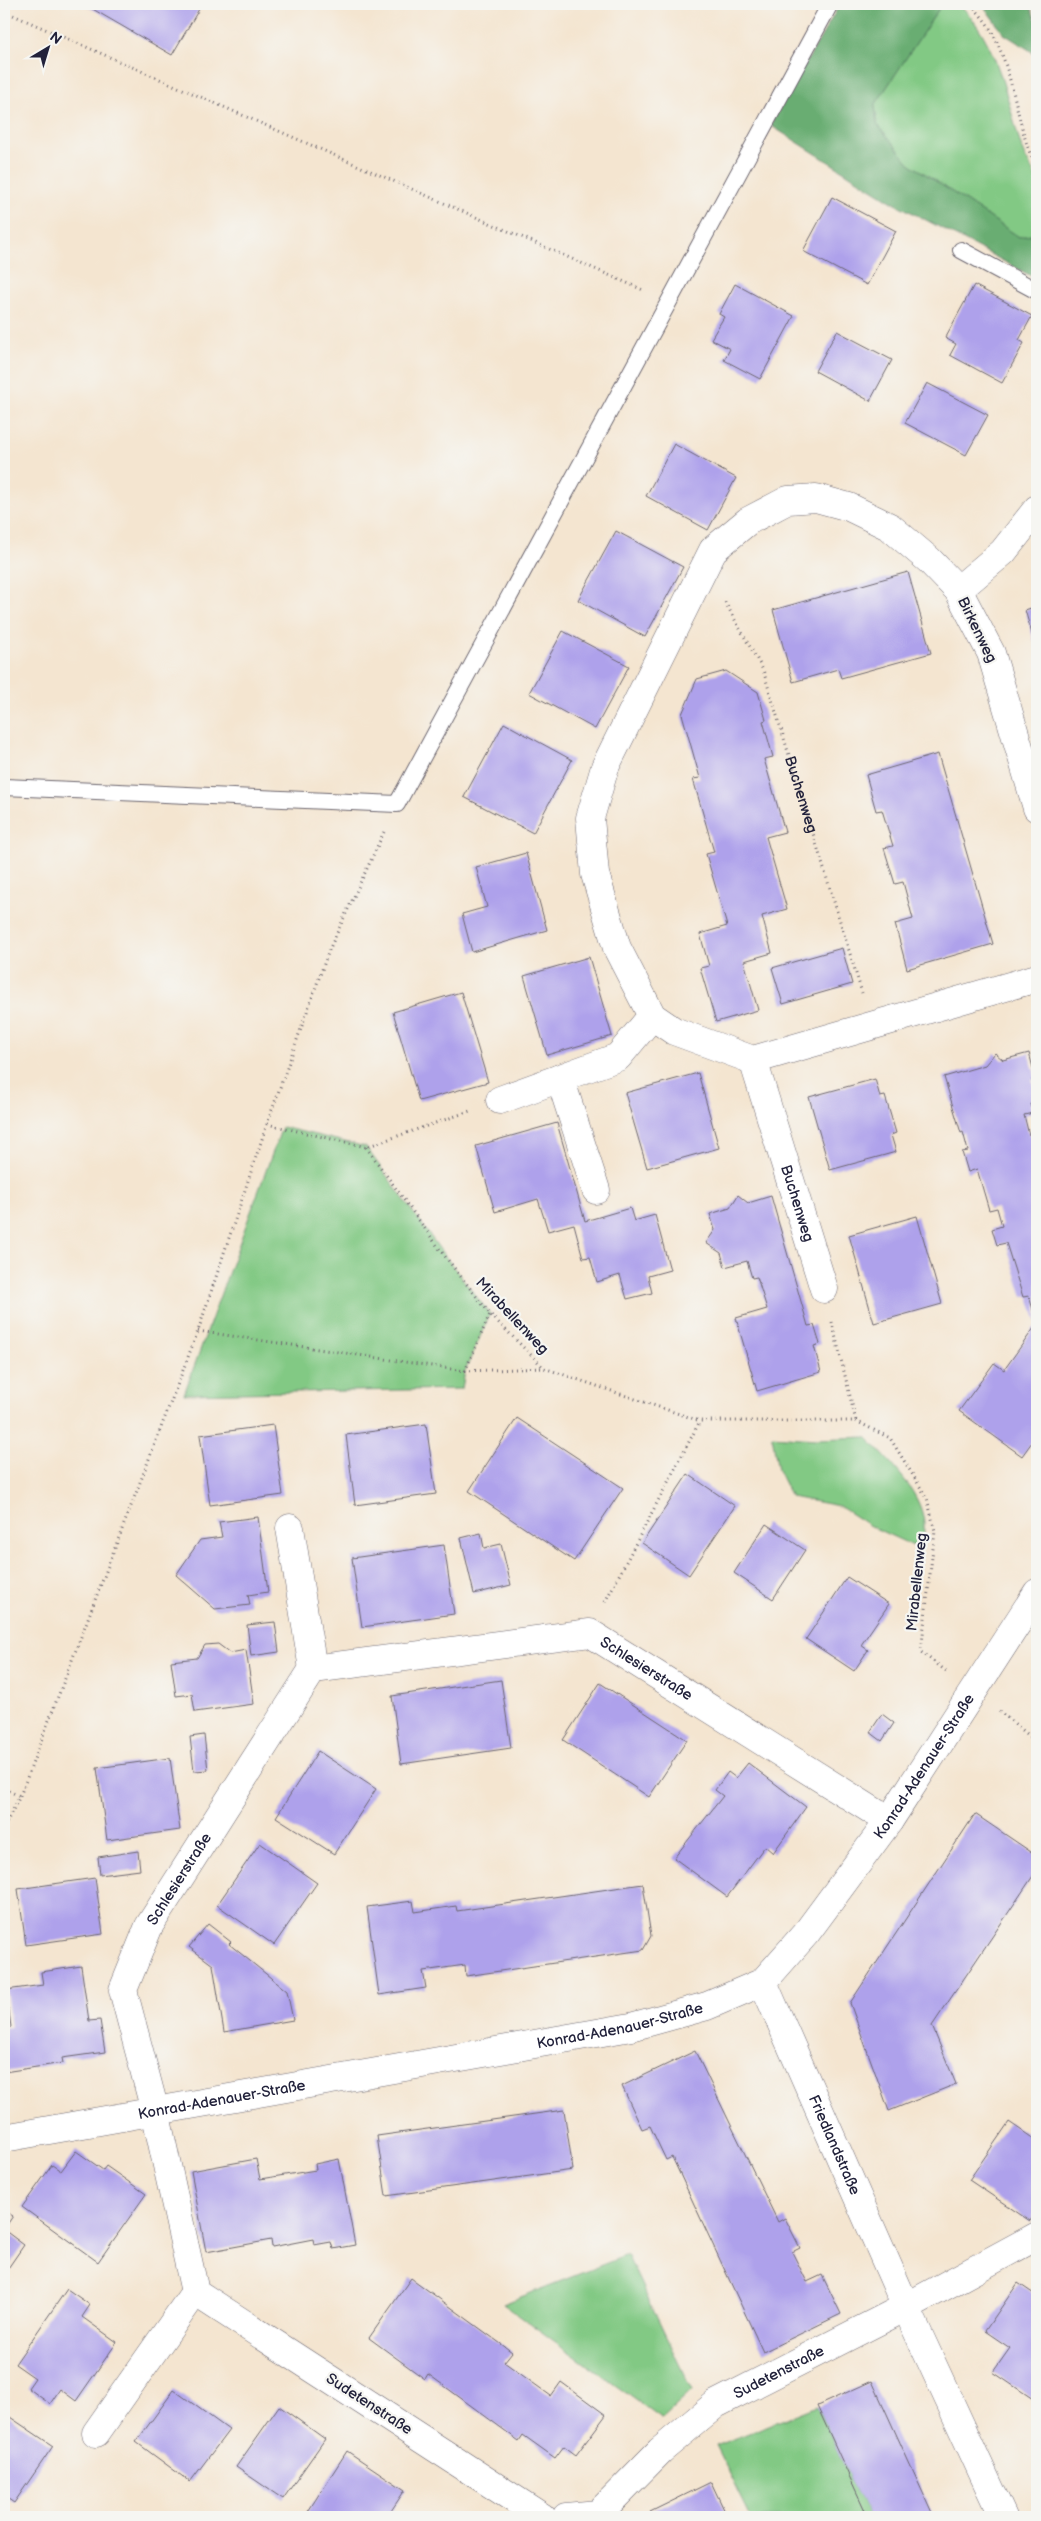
<svg xmlns="http://www.w3.org/2000/svg" width="1041" height="2521" viewBox="0 0 1041 2521" font-family="'Balsamiq Sans',sans-serif">
  <style>
    .green { fill: #82c984; stroke: #527660 }
    .forest { fill: #69ad72; stroke: #466856 }
    .building { fill: #aea1eb }
    .lines { fill: none; stroke-linecap: round; stroke-linejoin: round }
    .lane-casing { stroke: #6c666f; stroke-width: 18 }
    .street-casing { stroke: #6c666f; stroke-width: 29 }
    .path { stroke: #6c666f; stroke-width: 3; stroke-dasharray: 1 4; stroke-linecap: butt }
    .lane { stroke: #fff; stroke-width: 16 }
    .street { stroke: #fff; stroke-width: 28 }
    .labels { text-anchor: middle; dominant-baseline: central; stroke-width: 4.5; stroke-linejoin: round; paint-order: stroke }
    .street-label { font-size: 15px; fill: #22223b; stroke: #f6f6f2 }
  </style>
  <rect width="100%" height="100%" fill="#f6f6f2"/>
  <filter id="ink" filterUnits="userSpaceOnUse"><feTurbulence type="fractalNoise" baseFrequency=".02" numOctaves="2"/><feDisplacementMap in="SourceGraphic" scale="10" xChannelSelector="R" yChannelSelector="G"/><feConvolveMatrix kernelMatrix="1 2 1 2 8 2 1 2 1" color-interpolation-filters="sRGB"/></filter>
  <filter id="wash" filterUnits="userSpaceOnUse"><feTurbulence type="fractalNoise" baseFrequency=".0096" numOctaves="4" result="noise"/><feDisplacementMap in="SourceGraphic" scale="20" xChannelSelector="R" yChannelSelector="G"/><feGaussianBlur stdDeviation="1.12" result="paint"/><feColorMatrix in="noise" values="0 0 0 0 0 0 0 0 0 0 0 0 0 0 0 0 0 1.4 0 .05"/><feComposite in="paint" operator="in"/></filter>
  <g filter="url(#wash)">
    <rect width="100%" height="100%" fill="#f4e5d0"/>
    <g class="green">
      <path d="M942 4H959C999 42 1006 99 1022 149 1026 161 1036 173 1037 184 1039 200 1037 218 1037 234L1019 237 909 163 877 124 875 105Z"/>
      <path d="M282 1127 366 1147 444 1255 490 1314 465 1371 462 1389 184 1394Z"/>
      <path d="M772 1436 816 1439 866 1437C887 1459 927 1496 924 1530 924 1536 921 1543 920 1549L870 1526 839 1506 791 1497 778 1470Z"/>
      <path d="M627 2255 692 2391 662 2419 503 2304Z"/>
      <path d="M817 2406 868 2517H751L716 2446Z"/>
    </g>
    <g class="forest">
      <path d="M840 4H942L875 105 877 124 909 163 1019 237 1037 234V279L894 203 770 125Z"/>
      <path d="M982 4H1029L1037 22V58L1031 51 1004 34Z"/>
    </g>
    <g id="blocks">
      <g class="building">
        <path d="M84 4H202L172 55Z"/>
        <path d="M832 197 896 231 867 285 803 251Z"/>
        <path d="M735 284 794 316 760 379 724 360 730 349 711 339 724 317 719 314Z"/>
        <path d="M974 285 1032 316 1019 340 1024 343 1002 383 950 355 956 344 945 338Z"/>
        <path d="M837 331 892 360 870 401 815 371Z"/>
        <path d="M927 383 988 415 966 455 905 423Z"/>
        <path d="M674 444 736 478 708 530 646 496Z"/>
        <path d="M616 531 683 567 645 637 578 600Z"/>
        <path d="M908 572 931 653 841 678 838 669 793 682 773 610Z"/>
        <path d="M1037 606V651L1025 610Z"/>
        <path d="M563 631 629 666 595 729 529 693Z"/>
        <path d="M726 671 758 692 766 720 763 721 773 757 764 759 785 832 766 837 787 909 762 916 772 953 744 961 758 1010 716 1022 700 968 709 966 700 934 727 926 706 854 714 852 693 779 700 778 682 714 697 679Z"/>
        <path d="M504 723 572 760 533 833 464 797Z"/>
        <path d="M938 754 993 944 907 969 895 924 913 919 903 882 895 884 884 848 893 846 882 810 876 811 866 775Z"/>
        <path d="M526 853 547 930 472 952 462 914 487 907 476 867Z"/>
        <path d="M842 948 852 984 783 1004 772 968Z"/>
        <path d="M589 957 612 1036 547 1055 524 976Z"/>
        <path d="M461 992 488 1082 419 1101 393 1012Z"/>
        <path d="M995 1053 1003 1060 1029 1053 1036 1079 1032 1080 1037 1101 1030 1104 1033 1113 1024 1115 1029 1135 1037 1133V1323L1029 1296 1023 1297 1006 1243 997 1245 992 1229 1002 1226 997 1208 989 1210 977 1169 968 1172 962 1152 968 1151 963 1132 961 1133 944 1077 985 1065Z"/>
        <path d="M698 1073 719 1148 647 1168 625 1093Z"/>
        <path d="M875 1079 880 1097 885 1096 896 1133 891 1135 896 1152 830 1170 809 1097Z"/>
        <path d="M557 1123 585 1221 630 1208 634 1221 655 1215 670 1270 648 1276 652 1293 627 1299 620 1275 597 1282 590 1257 583 1258 574 1224 548 1231 538 1199 495 1212 476 1146Z"/>
        <path d="M738 1195 748 1203 771 1196 808 1326 814 1325 820 1344 814 1346 821 1372 757 1391 736 1318 767 1309 757 1277 752 1278 747 1261 725 1267 721 1253 706 1243 715 1230 710 1214 730 1208Z"/>
        <path d="M917 1216 942 1304 874 1323 849 1235Z"/>
        <path d="M1037 1324V1435L1022 1456 959 1411 994 1363 1004 1370Z"/>
        <path d="M517 1418 623 1488 574 1561 469 1491Z"/>
        <path d="M426 1424 436 1494 355 1505 346 1435Z"/>
        <path d="M273 1425 283 1495 210 1505 200 1435Z"/>
        <path d="M688 1474 735 1506 689 1575 642 1543Z"/>
        <path d="M258 1517 268 1592 248 1595 250 1605 215 1609 176 1575 200 1540 222 1537 219 1522Z"/>
        <path d="M766 1524 805 1550 773 1599 734 1573Z"/>
        <path d="M481 1533 484 1548 501 1544 511 1585 474 1594 461 1538Z"/>
        <path d="M444 1545 454 1614 362 1627 352 1558Z"/>
        <path d="M847 1577 889 1604 861 1645 868 1650 854 1671 806 1639Z"/>
        <path d="M275 1622 279 1652 251 1656 247 1625Z"/>
        <path d="M218 1644 230 1653 246 1650 254 1704 195 1712 192 1694 176 1696 171 1661 197 1658 205 1645Z"/>
        <path d="M501 1680 511 1748 401 1764 392 1696Z"/>
        <path d="M600 1683 687 1740 649 1797 563 1740Z"/>
        <path d="M882 1714 894 1723 882 1741 870 1732Z"/>
        <path d="M204 1735 208 1770 194 1771 190 1737Z"/>
        <path d="M318 1751 376 1789 334 1854 276 1817Z"/>
        <path d="M170 1758 180 1830 107 1840 97 1768Z"/>
        <path d="M748 1763 806 1807 773 1853 765 1846 727 1897 674 1858 723 1796 715 1790 728 1772 736 1778Z"/>
        <path d="M975 1814 1037 1856V1870L932 2026 956 2084 889 2111 850 2003Z"/>
        <path d="M260 1843 317 1883 274 1945 217 1905Z"/>
        <path d="M138 1851 140 1870 100 1875 98 1857Z"/>
        <path d="M95 1878 103 1934 26 1945 18 1889Z"/>
        <path d="M643 1884 651 1936 643 1950 466 1976 465 1965 423 1971 426 1988 379 1995 367 1907 413 1901 415 1912 456 1906 457 1911Z"/>
        <path d="M208 1924 231 1942 229 1944 287 1991 293 2020 224 2032 213 1965 189 1947Z"/>
        <path d="M81 1966 89 2021 100 2020 105 2052 62 2058 63 2063 4 2072V2028L11 2027 6 1990 43 1985 41 1972Z"/>
        <path d="M695 2051 778 2222 785 2218 800 2248 792 2252 807 2282 822 2275 841 2314 763 2352 672 2157 666 2160 650 2126 642 2129 622 2086Z"/>
        <path d="M564 2110 573 2170 386 2196 377 2136Z"/>
        <path d="M1009 2122 1037 2141V2211L1030 2221 969 2180Z"/>
        <path d="M76 2151 103 2170 106 2166 146 2194 98 2262 22 2207 52 2165 61 2171Z"/>
        <path d="M256 2159 260 2179 316 2170 315 2164 339 2159 355 2245 333 2249 331 2242 314 2245 313 2239 272 2247 271 2240 206 2252 191 2171Z"/>
        <path d="M4 2210 13 2216 4 2229Z"/>
        <path d="M4 2230 24 2245 4 2274Z"/>
        <path d="M411 2278 512 2352 504 2362 551 2396 561 2382 606 2415 576 2455 564 2446 555 2458 523 2435 519 2441 428 2374 425 2379 369 2338Z"/>
        <path d="M1018 2283 1037 2296 1036 2401 993 2372 1010 2348 985 2331Z"/>
        <path d="M67 2289 90 2305 82 2317 117 2342 76 2401 60 2389 50 2404 28 2388 35 2378 15 2364Z"/>
        <path d="M872 2381 912 2469 934 2517H868L844 2465 817 2406Z"/>
        <path d="M174 2390 229 2430 190 2482 136 2442Z"/>
        <path d="M279 2406 325 2439 283 2499 236 2467Z"/>
        <path d="M4 2413 53 2446 14 2503 4 2496Z"/>
        <path d="M347 2451 405 2490 387 2517H313L307 2513Z"/>
        <path d="M711 2482 727 2516 653 2517 650 2512Z"/>
      </g>
    </g>
  </g>
  <g filter="url(#ink)">
    <use href="#blocks" fill-opacity="0" stroke="#6c666f" stroke-width="1"/>
    <g class="lines">
      <defs>
        <g id="lane">
          <path d="M961 250 1037 291"/>
          <path d="M4 787 397 804 830 4"/>
        </g>
        <g id="street">
          <path d="M958 590 1003 552 1037 509"/>
          <path d="M1037 808 991 653 958 590 929 560 890 527 849 507 816 498 788 500 748 521 713 550 605 767 590 818 595 874 617 948 652 1016 674 1031 753 1060 1037 978"/>
          <path id="s2" d="M753 1060 824 1289"/>
          <path d="M560 1078 596 1190"/>
          <path d="M500 1100 618 1057 652 1016"/>
          <path d="M290 1528 313 1669"/>
          <path id="s3" d="M763 1982 906 2307 1003 2517"/>
          <path id="s4" d="M4 2138 631 2027 707 2006 763 1982 807 1932 889 1821 1037 1593"/>
          <path d="M96 2433 195 2292"/>
          <path id="s5" d="M542 2517 195 2292 155 2111 123 1990 149 1926 313 1669 590 1633 889 1821"/>
          <path id="s6" d="M566 2517 598 2514 660 2451 716 2404 906 2307 1037 2236"/>
        </g>
      </defs>
      <use href="#lane" class="lane-casing"/>
      <use href="#street" class="street-casing"/>
      <g class="path">
        <path d="M972 4C978 13 987 22 992 32 1015 75 1016 126 1037 170"/>
        <path d="M4 11 643 290"/>
        <path id="s1" d="M725 602 763 670 862 993"/>
        <path d="M267 1124 366 1147 470 1111"/>
        <path d="M366 1147 444 1255 490 1314 544 1368 700 1421H856L890 1438 927 1498 935 1531 921 1652 946 1671"/>
        <path d="M832 1322 856 1421"/>
        <path d="M198 1331 465 1371 544 1368"/>
        <path d="M465 1371 490 1314"/>
        <path d="M605 1602 700 1421"/>
        <path d="M999 1711 1037 1742"/>
        <path d="M4 1789 20 1796"/>
        <path d="M4 1827 20 1796 198 1331 267 1124 329 950 384 832"/>
      </g>
      <use href="#lane" class="lane"/>
      <use href="#street" class="street"/>
    </g>
  </g>
  <g class="labels">
    <g class="street-label">
      <text transform="translate(977 630) rotate(64)">Birkenweg</text>
      <text stroke="none"><textPath href="#s1" startOffset="208">Buchenweg</textPath></text>
      <text stroke="none"><textPath href="#s2" startOffset="150">Buchenweg</textPath></text>
      <text transform="translate(512 1316) rotate(47)">Mirabellenweg</text>
      <text transform="translate(917 1582) rotate(-84)">Mirabellenweg</text>
      <text stroke="none"><textPath href="#s5" startOffset="1444">Schlesierstraße</textPath></text>
      <text stroke="none"><textPath href="#s4" startOffset="1046">Konrad-Adenauer-Straße</textPath></text>
      <text stroke="none"><textPath href="#s5" startOffset="849">Schlesierstraße</textPath></text>
      <text stroke="none"><textPath href="#s4" startOffset="626">Konrad-Adenauer-Straße</textPath></text>
      <text stroke="none"><textPath href="#s4" startOffset="221">Konrad-Adenauer-Straße</textPath></text>
      <text stroke="none"><textPath href="#s3" startOffset="178">Friedlandstraße</textPath></text>
      <text stroke="none"><textPath href="#s6" startOffset="264">Sudetenstraße</textPath></text>
      <text transform="translate(369 2404) rotate(33)">Sudetenstraße</text>
    </g>
  </g>
  <rect width="1041" height="2521" fill="none" stroke="#f6f6f2" stroke-width="20"/>
  <g transform="translate(48 48) rotate(38)" stroke="#f6f6f2" stroke-width="4" paint-order="stroke">
  <path d="M0-4L9 19L0 12L-9 19Z" fill="#22223b"/>
  <text y="-8" font-size="14" font-weight="bold" text-anchor="middle" fill="#22223b">N</text>
  </g>
</svg>
